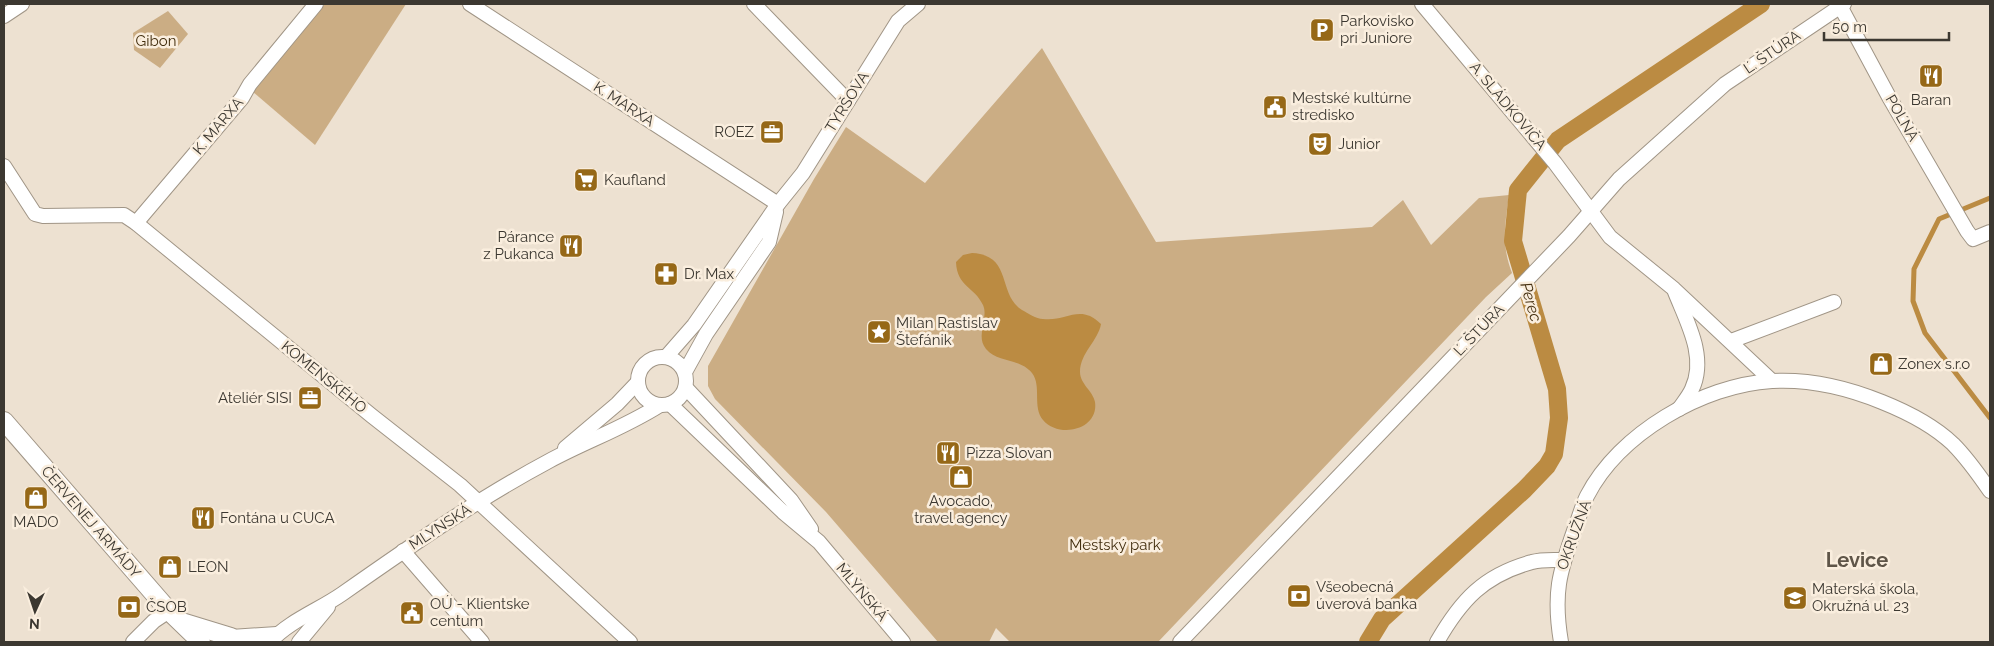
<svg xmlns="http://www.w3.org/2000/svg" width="1994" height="646" viewBox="0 0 1994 646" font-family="Raleway,sans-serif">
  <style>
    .green { fill: #cbad84 }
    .water { fill: #bb8b42 }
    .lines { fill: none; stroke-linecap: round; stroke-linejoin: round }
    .stream { stroke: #bb8b42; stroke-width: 5 }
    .canal { stroke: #bb8b42; stroke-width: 18 }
    .minor-casing { stroke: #a09586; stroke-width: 16 }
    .tertiary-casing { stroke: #a09586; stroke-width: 20 }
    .minor { stroke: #fff; stroke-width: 14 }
    .tertiary { stroke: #fff; stroke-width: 18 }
    .labels { text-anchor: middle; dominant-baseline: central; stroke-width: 5; stroke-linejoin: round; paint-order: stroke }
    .poi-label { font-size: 15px; fill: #3c3831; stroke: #faeede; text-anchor: start }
    .park-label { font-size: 15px; fill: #422e0e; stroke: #faeede }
    .street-label { font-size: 15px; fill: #3c3831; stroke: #faeede }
    .water-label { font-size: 16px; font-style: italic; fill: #473213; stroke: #faeede }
    .district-label { font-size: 20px; font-weight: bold; fill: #5f5548; stroke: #faeede }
  </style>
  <rect width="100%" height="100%" fill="#ede1d1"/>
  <g class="green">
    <path d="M325 4H406L315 145 253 92Z"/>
    <path d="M168 11 188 34 160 68 134 50 133 33Z"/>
    <path d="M1042 48 1156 242 1372 227 1403 200 1431 245 1479 198 1509 195C1505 225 1501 244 1512 273L1486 297 1158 642H1010L996 628 989 642H938L826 512 715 399 708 386V366L814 179 846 127 925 183Z"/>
  </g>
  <path class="water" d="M972 253C1013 255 997 294 1022 310 1028 313 1036 319 1043 319 1066 322 1080 303 1101 324 1098 341 1080 353 1080 372 1080 384 1093 391 1095 402 1099 430 1059 439 1043 420 1032 407 1042 386 1032 373 1020 358 998 363 986 349 975 336 989 318 983 305 974 286 957 287 956 262L963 255Z"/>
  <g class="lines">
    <path class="stream" d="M1990 198 1939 219 1914 269 1913 301 1925 333 1990 418"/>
    <path class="canal" d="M1368 642 1382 619 1524 490 1547 466 1554 454 1559 418 1557 389 1513 241 1518 190 1558 140 1761 4"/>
    <defs>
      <g id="minor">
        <path d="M470 4 778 204"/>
        <path d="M754 4 848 101"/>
        <path d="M1422 4 1555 163 1610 237 1674 289 1772 381"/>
        <path d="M1839 4 1889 97 1967 231 1973 239 1990 232"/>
        <path d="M4 16 22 4"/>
        <path d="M4 166 35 214 43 216 124 215 136 223 372 416 460 485 630 642"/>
        <path d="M136 223 242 98 250 84 316 4"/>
        <path d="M1675 292C1687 322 1707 357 1692 389 1689 396 1683 403 1679 409"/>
        <path d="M1731 341 1834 302"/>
        <circle cx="662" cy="381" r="24"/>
        <path d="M666 357 694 325 778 204 803 173 898 21 918 4"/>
        <path d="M685 372 706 334 769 242 776 212"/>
        <path d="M686 388 791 500 811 529"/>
        <path d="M670 404 783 512 819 542 903 642"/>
        <path d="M565 448 617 404 638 382"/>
        <path d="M403 551 482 642"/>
        <path d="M231 637 277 634"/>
        <path d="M133 642 154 621 169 611"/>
        <path d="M270 642C289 621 319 610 342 594 409 547 476 500 549 461 586 441 624 428 660 405"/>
        <path d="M299 642 328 607"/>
        <path d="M1180 642 1569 236 1619 179 1725 84 1844 4"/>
        <path d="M1437 642C1461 600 1484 575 1532 562 1542 559 1554 560 1564 560"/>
        <path d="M1561 642C1553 594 1559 573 1575 528 1579 518 1582 506 1587 496 1619 434 1702 385 1772 381 1809 379 1848 388 1882 402 1907 412 1933 425 1953 444 1967 458 1979 475 1990 491"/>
      </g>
      <g id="tertiary">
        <path d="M4 421 169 611 201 642"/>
        <path d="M182 622 231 637 236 642"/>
      </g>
    </defs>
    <use href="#minor" class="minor-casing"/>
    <use href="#tertiary" class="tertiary-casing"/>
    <use href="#minor" class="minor"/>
    <use href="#tertiary" class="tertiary"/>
  </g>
  <defs>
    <symbol id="parking-square" viewBox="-11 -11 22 22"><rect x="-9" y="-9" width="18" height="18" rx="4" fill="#966817" stroke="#faeede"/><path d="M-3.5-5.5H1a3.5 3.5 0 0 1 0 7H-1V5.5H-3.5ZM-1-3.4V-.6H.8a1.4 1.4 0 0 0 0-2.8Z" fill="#fff"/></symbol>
    <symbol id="restaurant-square" viewBox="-11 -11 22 22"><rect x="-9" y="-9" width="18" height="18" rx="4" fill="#966817" stroke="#faeede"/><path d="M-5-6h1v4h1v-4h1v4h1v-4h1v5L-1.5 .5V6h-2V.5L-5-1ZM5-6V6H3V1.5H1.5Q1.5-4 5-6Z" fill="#fff"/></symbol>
    <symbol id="civic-square" viewBox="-11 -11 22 22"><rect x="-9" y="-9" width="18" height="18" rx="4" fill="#966817" stroke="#faeede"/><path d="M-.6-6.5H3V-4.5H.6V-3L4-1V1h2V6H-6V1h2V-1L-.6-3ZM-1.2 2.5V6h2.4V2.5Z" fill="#fff"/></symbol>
    <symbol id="office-square" viewBox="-11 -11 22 22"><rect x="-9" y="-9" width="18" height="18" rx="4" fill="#966817" stroke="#faeede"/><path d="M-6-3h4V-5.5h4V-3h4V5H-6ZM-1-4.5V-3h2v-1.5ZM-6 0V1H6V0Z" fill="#fff"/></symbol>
    <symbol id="theatre-square" viewBox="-11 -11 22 22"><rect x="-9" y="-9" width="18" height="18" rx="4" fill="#966817" stroke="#faeede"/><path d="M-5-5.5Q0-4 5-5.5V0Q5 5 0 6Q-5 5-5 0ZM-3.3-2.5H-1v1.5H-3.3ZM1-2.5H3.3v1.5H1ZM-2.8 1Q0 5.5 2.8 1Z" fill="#fff"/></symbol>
    <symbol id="supermarket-square" viewBox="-11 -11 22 22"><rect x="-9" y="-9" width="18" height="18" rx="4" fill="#966817" stroke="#faeede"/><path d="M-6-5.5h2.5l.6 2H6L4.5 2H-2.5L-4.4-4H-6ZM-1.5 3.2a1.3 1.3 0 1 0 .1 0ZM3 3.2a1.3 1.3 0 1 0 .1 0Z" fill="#fff"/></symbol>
    <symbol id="pharmacy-square" viewBox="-11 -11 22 22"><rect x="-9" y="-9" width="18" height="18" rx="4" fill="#966817" stroke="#faeede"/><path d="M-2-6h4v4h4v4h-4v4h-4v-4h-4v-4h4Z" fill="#fff"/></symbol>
    <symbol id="sight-square" viewBox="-11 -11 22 22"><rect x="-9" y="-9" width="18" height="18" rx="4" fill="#966817" stroke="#faeede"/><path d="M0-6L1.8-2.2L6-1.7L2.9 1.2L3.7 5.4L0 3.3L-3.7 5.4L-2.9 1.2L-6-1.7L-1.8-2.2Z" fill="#fff"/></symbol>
    <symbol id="shop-square" viewBox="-11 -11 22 22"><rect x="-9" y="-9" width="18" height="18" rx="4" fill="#966817" stroke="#faeede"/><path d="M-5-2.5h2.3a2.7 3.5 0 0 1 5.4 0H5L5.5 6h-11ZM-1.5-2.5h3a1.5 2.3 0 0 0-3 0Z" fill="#fff"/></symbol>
    <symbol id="bank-square" viewBox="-11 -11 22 22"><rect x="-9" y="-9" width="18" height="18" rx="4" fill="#966817" stroke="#faeede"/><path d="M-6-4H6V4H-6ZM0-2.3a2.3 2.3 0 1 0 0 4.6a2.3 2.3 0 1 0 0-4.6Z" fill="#fff"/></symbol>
    <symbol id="school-square" viewBox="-11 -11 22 22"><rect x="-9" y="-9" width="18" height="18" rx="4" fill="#966817" stroke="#faeede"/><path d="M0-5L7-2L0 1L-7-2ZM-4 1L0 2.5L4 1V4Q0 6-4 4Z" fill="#fff"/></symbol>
  </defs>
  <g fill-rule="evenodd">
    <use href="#parking-square" x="1308" y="16" width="28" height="28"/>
    <use href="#restaurant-square" x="1917" y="62" width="28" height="28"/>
    <use href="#civic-square" x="1261" y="93" width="28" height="28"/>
    <use href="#office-square" x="758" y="118" width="28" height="28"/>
    <use href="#theatre-square" x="1306" y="130" width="28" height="28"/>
    <use href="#supermarket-square" x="572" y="166" width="28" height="28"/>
    <use href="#restaurant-square" x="557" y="232" width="28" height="28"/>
    <use href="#pharmacy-square" x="652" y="260" width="28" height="28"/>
    <use href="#sight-square" x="865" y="318" width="28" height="28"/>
    <use href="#shop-square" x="1867" y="350" width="28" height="28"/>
    <use href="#office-square" x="296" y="384" width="28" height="28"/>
    <use href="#restaurant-square" x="934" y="439" width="28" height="28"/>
    <use href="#shop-square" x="947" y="463" width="28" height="28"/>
    <use href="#shop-square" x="22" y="484" width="28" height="28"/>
    <use href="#restaurant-square" x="189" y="504" width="28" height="28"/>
    <use href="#shop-square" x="156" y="553" width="28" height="28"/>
    <use href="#bank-square" x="1285" y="582" width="28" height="28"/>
    <use href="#school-square" x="1781" y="584" width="28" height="28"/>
    <use href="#bank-square" x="115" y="593" width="28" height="28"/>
    <use href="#civic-square" x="398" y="599" width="28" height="28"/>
  </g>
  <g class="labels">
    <g class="poi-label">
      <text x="1340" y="21">Parkovisko<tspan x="1340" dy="17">pri Juniore</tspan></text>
      <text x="1292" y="98">Mestské kultúrne<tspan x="1292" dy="17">stredisko</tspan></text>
      <text x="1931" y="100" text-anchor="middle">Baran</text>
      <text x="754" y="132" text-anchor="end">ROEZ</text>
      <text x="1338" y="144">Junior</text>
      <text x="604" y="180">Kaufland</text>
      <text x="554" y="237" text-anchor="end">Párance<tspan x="554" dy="17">z Pukanca</tspan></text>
      <text x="684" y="274">Dr. Max</text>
      <text x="896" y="323">Milan Rastislav<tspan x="896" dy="17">Štefánik</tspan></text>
      <text x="1898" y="364">Zonex s.r.o</text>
      <text x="292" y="398" text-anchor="end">Ateliér SISI</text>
      <text x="966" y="453">Pizza Slovan</text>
      <text x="961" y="501" text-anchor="middle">Avocado,<tspan x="961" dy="17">travel agency</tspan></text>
      <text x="220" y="518">Fontána u CUCA</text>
      <text x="36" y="522" text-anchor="middle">MADO</text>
      <text x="188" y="567">LEON</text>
      <text x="1316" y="587">Všeobecná<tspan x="1316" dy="17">úverová banka</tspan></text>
      <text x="1812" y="589">Materská škola,<tspan x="1812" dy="17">Okružná ul. 23</tspan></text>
      <text x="430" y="604">OÚ - Klientske<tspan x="430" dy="17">centum</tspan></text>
      <text x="146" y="607">ČSOB</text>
    </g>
    <g class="park-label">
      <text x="156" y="41">Gibon</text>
      <text x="1115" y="545">Mestský park</text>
    </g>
    <g class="street-label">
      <text transform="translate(1772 52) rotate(-34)">Ľ. ŠTÚRA</text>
      <text transform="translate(847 102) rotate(-58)">TYRŠOVA</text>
      <text transform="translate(624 104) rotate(33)">K. MARXA</text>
      <text transform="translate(1508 106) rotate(50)">A. SLÁDKOVIČA</text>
      <text transform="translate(1902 118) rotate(60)">POĽNÁ</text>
      <text transform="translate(218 126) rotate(-50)">K. MARXA</text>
      <text transform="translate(1479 330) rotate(-46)">Ľ. ŠTÚRA</text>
      <text transform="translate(324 377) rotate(39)">KOMENSKÉHO</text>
      <text transform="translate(91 522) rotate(49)">ČERVENEJ ARMÁDY</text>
      <text transform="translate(440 527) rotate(-33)">MLYNSKÁ</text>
      <text transform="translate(1574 535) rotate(-70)">OKRUŽNÁ</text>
      <text transform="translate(862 592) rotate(50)">MLYNSKÁ</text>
    </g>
    <g class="water-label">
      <text transform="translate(1531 302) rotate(74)">Perec</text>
    </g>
    <g class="district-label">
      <text x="1857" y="560">Levice</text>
    </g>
  </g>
  <rect width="1994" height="646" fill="none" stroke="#3c3831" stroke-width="10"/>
  <g transform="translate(35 611) rotate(183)" stroke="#faeede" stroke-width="4" paint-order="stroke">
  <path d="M0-4L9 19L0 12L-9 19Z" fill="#3c3831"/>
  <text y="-8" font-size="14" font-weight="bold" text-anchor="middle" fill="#3c3831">N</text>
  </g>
  <path d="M1824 32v8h125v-8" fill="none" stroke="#3c3831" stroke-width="2.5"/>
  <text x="1832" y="32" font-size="15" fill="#3c3831" stroke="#faeede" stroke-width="4" paint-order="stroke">50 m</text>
</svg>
